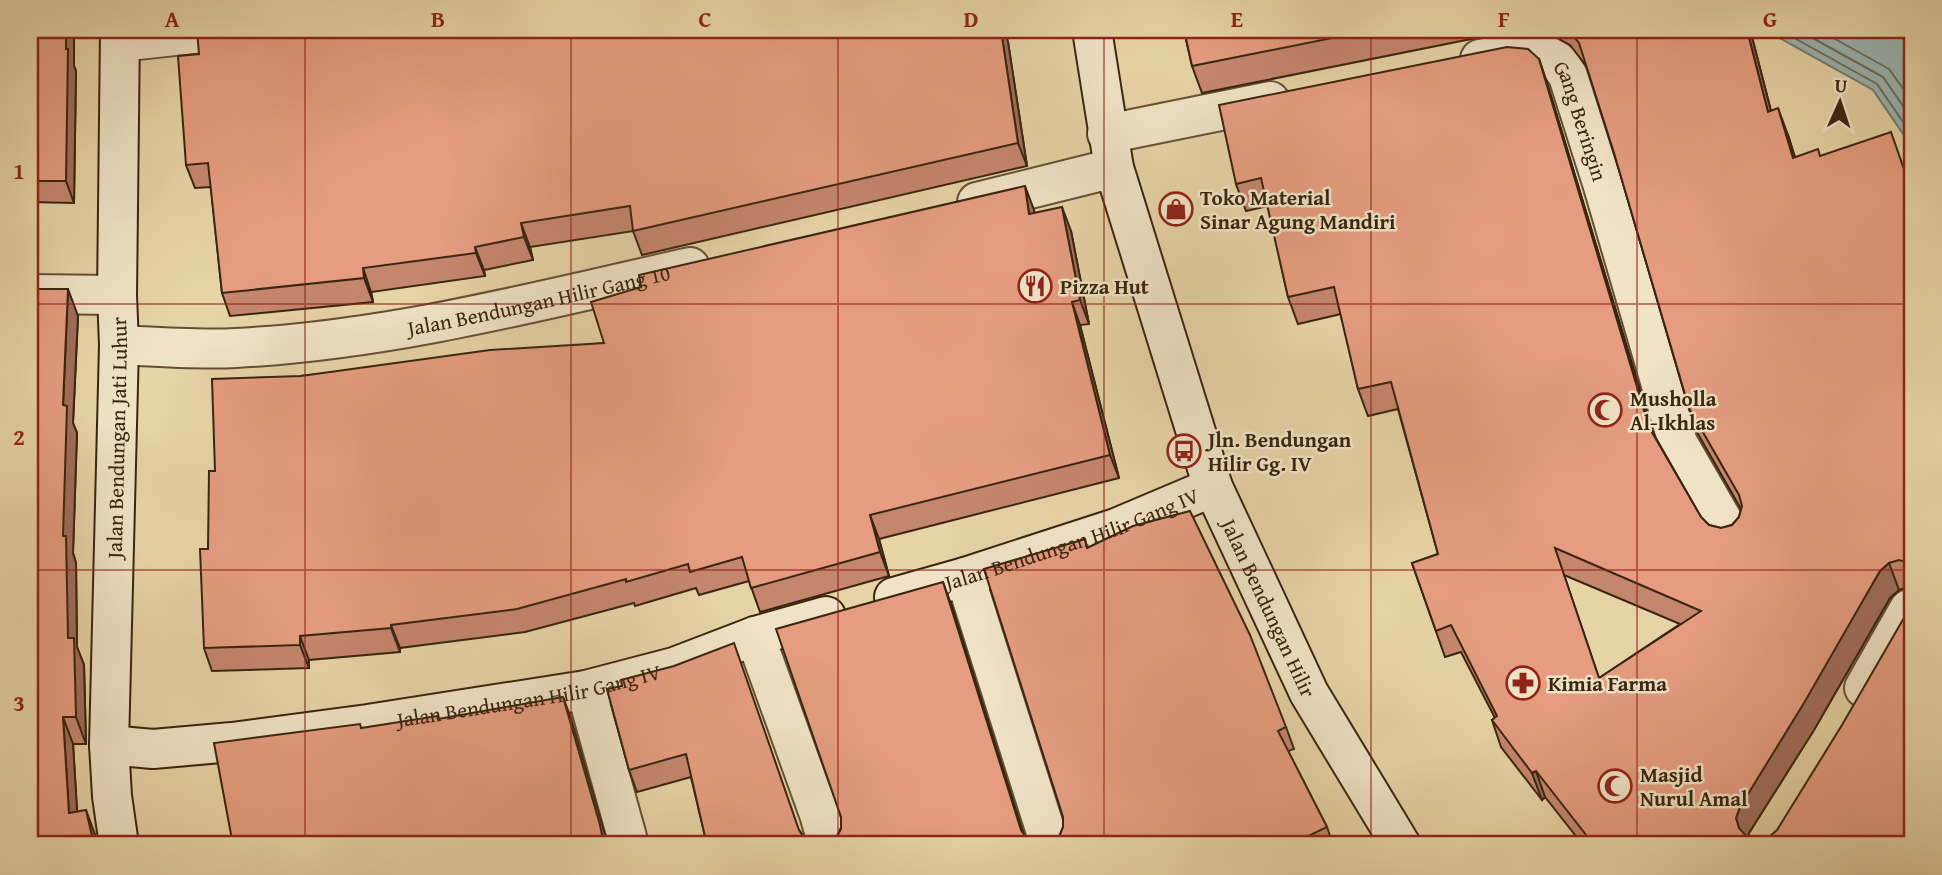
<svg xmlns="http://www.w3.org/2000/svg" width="1942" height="875" viewBox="0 0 1942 875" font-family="'Gentium Book Plus',serif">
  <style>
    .water { fill: #9ab5b2; stroke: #747b70; stroke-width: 2 }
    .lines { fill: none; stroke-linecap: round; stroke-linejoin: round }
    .shore { stroke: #6a6d60; stroke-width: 2 }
    .street-casing { stroke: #655034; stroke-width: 42 }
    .secondary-casing { stroke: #3a250e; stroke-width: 42 }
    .street { stroke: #efe2c5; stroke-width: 38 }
    .secondary { stroke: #efe2c5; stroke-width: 38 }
    .wall { fill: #c5866e; stroke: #3a250e; stroke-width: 2; fill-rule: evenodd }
    .shaded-wall { fill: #a06d5a; stroke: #3a250e; stroke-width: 2 }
    .building { fill: #e59c80; stroke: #3a250e; stroke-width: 2; fill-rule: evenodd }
    .grid { fill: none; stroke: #8f2418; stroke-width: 2; stroke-opacity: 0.55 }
    .labels { text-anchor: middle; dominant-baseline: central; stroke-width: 5; stroke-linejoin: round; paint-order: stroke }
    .street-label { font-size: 21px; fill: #3a250e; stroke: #efe2c5 }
    .poi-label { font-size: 21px; font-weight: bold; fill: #3a250e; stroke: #efe2c5; text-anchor: start }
    .neatline { fill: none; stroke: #8f2418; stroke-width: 2.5 }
    .grid-label { font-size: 23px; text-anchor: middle; font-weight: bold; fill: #8f2418 }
  </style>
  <rect width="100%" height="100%" fill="#e6d3a6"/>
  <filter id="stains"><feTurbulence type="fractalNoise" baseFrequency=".00286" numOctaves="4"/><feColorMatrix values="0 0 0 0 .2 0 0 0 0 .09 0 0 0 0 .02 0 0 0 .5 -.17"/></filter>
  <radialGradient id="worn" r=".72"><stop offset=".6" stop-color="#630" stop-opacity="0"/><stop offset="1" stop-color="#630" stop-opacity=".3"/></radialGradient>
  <path class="water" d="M1765 30H1912V147L1873 90Z"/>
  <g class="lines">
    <g class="shore">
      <path d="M1780 30 1877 84 1912 135"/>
      <path d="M1798 30 1883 77 1912 119"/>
      <path d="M1819 30 1889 69 1912 101"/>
    </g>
    <defs>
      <g id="street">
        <path d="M120 42 229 30"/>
        <path id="s1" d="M1480 59C1502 55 1539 43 1558 62 1562 66 1565 72 1568 76L1603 186 1678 443 1730 533"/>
        <path d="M1107 134 1270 101"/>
        <path d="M977 202 1114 168"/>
        <path d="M30 294 117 295"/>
        <path id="s2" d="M119 345C158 347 197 350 236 348 390 340 539 301 690 267"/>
        <path d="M965 577 1050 845"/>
        <path d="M755 636 819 814 828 845"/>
        <path d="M1864 688 1909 609"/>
        <path d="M586 690 627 837"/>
      </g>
      <g id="secondary">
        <path id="s3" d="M1092 30 1114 168 1213 487 1309 693 1401 845"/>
        <path id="s4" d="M894 597 965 577 1116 528 1213 487"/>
        <path id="s5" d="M109 745 153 749 232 742 368 724 586 690 674 667 755 636 826 616"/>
        <path id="s6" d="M119 845 112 796 109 745 119 345 117 295 120 30"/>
      </g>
    </defs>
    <use href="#street" class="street-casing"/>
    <use href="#secondary" class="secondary-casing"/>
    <use href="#street" class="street"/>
    <use href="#secondary" class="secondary"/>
  </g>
  <g class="wall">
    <path d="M30 30H74V66L76 71 74 203 30 202Z"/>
    <path d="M1184 30H1671V32L1682 30H1749L1753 41 1771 111 1788 135 1795 157 1820 156 1906 172 1912 179V588L1908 587 1899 590 1890 598 1814 730 1749 833 1748 837 1758 840 1912 845H1583L1545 797 1542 800 1501 747 1492 720 1495 718 1461 652 1445 657 1412 563 1438 554 1398 409 1368 416 1358 389 1341 314 1298 324 1288 297 1268 206 1246 211 1236 184 1539 59 1548 86 1653 433 1701 517 1709 525 1721 528 1732 525 1739 517 1741 509 1698 434 1689 408 1614 153 1587 67 1570 45 1546 32 1511 31 1202 93 1192 66ZM1564 575 1680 624 1599 678Z"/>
    <path d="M320 34 1008 42 1027 166 642 255 633 231 530 247 533 260 484 270 485 276 371 292 373 302 230 316 222 293 211 187 195 188 186 165 199 54Z"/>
    <path d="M1034 210V213L1071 231 1089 324 1080 325 1119 478 879 539 889 576 760 612 749 581 699 595 696 588 635 606 634 603 525 632 400 648V652L309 660V668L212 671 204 648 208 549 215 471 301 376 604 343Z"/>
    <path d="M78 316 73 423 77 433 73 553 76 563 77 647 84 665 86 744H73L77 812 96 837 30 845Z"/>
    <path d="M1088 548 1286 727 1294 749 1288 751 1327 827 1333 845H706H707L691 777 637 792 629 770 607 689 800 831 805 839 814 844H827L836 838 951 604 1023 833 1028 840 1038 845 1048 844 1059 837 1063 827Z"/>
  </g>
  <g class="shaded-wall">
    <path d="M66 30H74V66L76 71 74 203 66 181Z"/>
    <path d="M313 30H320L322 58 314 34Z"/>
    <path d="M1001 30H1005L1008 42 1027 166 1018 143Z"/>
    <path d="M1662 30H1671L1672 61 1662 35Z"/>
    <path d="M1747 30H1749L1753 41 1778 138 1768 112Z"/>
    <path d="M1539 59 1548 86 1659 454 1649 427Z"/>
    <path d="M1778 108 1788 135 1803 184 1793 158Z"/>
    <path d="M1025 186 1034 210 1038 237 1029 214Z"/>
    <path d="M1062 207 1071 231 1089 324 1080 300Z"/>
    <path d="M521 223 530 247 533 260 524 237Z"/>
    <path d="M475 247 484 270 485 276 476 253Z"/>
    <path d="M363 268 371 292 373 302 364 278Z"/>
    <path d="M68 289 78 316 73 423 77 433 73 553 76 563 77 647 84 665 86 744 76 717 68 638 63 536V405Z"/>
    <path d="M1072 302 1080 325 1119 478 1110 455Z"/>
    <path d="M870 515 879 539 889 576 880 552Z"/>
    <path d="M1889 563 1899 590 1890 598 1814 730 1749 833 1746 845 1739 828 1736 818 1740 807 1880 571Z"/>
    <path d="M943 582 951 604 1027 845 1021 830Z"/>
    <path d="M391 625 400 648V652L391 628Z"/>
    <path d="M300 636 309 660V668L300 645Z"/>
    <path d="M563 697 571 718 608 845H604Z"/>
    <path d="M63 717 73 744 79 841 69 813Z"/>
    <path d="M1536 771 1545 797 1542 800 1532 773Z"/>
    <path d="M86 810 96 837 98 845H94Z"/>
  </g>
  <g class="building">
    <path d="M30 30H66V49H68L66 181H30Z"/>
    <path d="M209 30H313L314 34 359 30H1001L1018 143 633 231 630 206 521 223 524 237 475 247 476 253 363 268 364 278 222 293 208 163 186 165 178 56 199 54 197 31Z"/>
    <path d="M1184 30H1372L1192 66Z"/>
    <path d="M1569 30H1662V35L1682 30H1747L1768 112 1778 108 1793 158 1818 149 1820 156 1891 132 1905 172 1912 179V566L1910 563 1899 560 1889 563 1880 571 1804 703 1740 807 1736 818 1739 828 1746 836 1758 840 1769 837 1777 830 1842 725 1912 604V845H1594L1536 771 1532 773 1492 720 1497 716 1451 625 1436 631 1412 563 1438 554 1391 382 1358 389 1334 287 1288 297 1261 178 1236 184 1219 105 1507 47 1528 49 1539 59 1649 427 1701 517 1709 525 1721 528 1732 525 1739 517 1742 506 1739 495 1689 408 1614 153 1579 43ZM1555 548 1701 611 1599 678Z"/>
    <path d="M1025 186 1029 214 1062 207 1080 300 1072 302 1110 455 870 515 880 552 751 588 742 557 690 572 688 564 626 582V579L517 609 391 625V628L300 636V645L204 648 200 549H208L209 471H215L212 379 301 376 490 350 604 343 591 302 641 287 639 275Z"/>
    <path d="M30 289H68L63 405 67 406 63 536H66L68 638H74L76 717H63L69 813 86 810 94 845H30Z"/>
    <path d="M1190 511 1250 635 1286 727 1278 731 1327 827 1290 845H706H707L686 754 629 770 607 689 622 686 621 680 674 666 734 643 799 830 805 839 814 844H827L836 838 841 829V817L776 629 943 582 1021 830 1028 840 1038 845 1048 844 1059 837 1063 827V817L984 569 1085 539 1087 548 1133 526Z"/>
    <path d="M563 697 600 825 604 845H233L214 743 360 724 361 728 437 716 438 719Z"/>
  </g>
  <path class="grid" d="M305 30V845M571 30V845M838 30V845M1104 30V845M1371 30V845M1637 30V845M30 304H1912M30 570H1912"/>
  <defs>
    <symbol id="shop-ring" viewBox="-11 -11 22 22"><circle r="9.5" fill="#efe2c5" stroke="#8f2418" stroke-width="1.5"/><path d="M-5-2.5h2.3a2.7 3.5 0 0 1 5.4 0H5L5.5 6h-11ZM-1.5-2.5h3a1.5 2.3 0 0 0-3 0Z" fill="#8f2418"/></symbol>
    <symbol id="restaurant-ring" viewBox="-11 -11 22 22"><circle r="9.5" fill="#efe2c5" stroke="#8f2418" stroke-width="1.5"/><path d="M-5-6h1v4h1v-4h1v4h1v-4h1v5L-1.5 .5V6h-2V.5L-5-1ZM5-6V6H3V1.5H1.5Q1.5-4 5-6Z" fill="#8f2418"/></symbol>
    <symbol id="mosque-ring" viewBox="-11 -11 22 22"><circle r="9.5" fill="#efe2c5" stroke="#8f2418" stroke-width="1.5"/><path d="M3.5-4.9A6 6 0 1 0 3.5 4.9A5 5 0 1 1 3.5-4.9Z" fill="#8f2418"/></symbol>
    <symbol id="bus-ring" viewBox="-11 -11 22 22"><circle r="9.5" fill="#efe2c5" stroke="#8f2418" stroke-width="1.5"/><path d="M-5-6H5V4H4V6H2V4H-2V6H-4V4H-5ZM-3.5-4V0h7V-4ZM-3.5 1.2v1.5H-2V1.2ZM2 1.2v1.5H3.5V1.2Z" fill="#8f2418"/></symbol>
    <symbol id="pharmacy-ring" viewBox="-11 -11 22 22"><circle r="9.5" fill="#efe2c5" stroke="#8f2418" stroke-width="1.5"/><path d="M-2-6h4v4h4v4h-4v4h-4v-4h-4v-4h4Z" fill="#8f2418"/></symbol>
  </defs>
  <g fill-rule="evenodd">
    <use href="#shop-ring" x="1157" y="190" width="38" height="38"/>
    <use href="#restaurant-ring" x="1016" y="267" width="38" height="38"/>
    <use href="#mosque-ring" x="1586" y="391" width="38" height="38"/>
    <use href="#bus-ring" x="1165" y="432" width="38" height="38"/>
    <use href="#pharmacy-ring" x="1504" y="664" width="38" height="38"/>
    <use href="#mosque-ring" x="1596" y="767" width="38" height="38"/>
  </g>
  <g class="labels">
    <g class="street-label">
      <text stroke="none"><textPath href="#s1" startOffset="145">Gang Beringin</textPath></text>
      <text stroke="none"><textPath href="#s2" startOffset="424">Jalan Bendungan Hilir Gang 10</textPath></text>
      <text stroke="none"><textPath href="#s6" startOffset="408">Jalan Bendungan Jati Luhur</textPath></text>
      <text stroke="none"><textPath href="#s4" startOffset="187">Jalan Bendungan Hilir Gang IV</textPath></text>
      <text stroke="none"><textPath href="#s3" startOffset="607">Jalan Bendungan Hilir</textPath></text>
      <text stroke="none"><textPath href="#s5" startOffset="424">Jalan Bendungan Hilir Gang IV</textPath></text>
    </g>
    <g class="poi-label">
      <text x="1200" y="197">Toko Material<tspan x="1200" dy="24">Sinar Agung Mandiri</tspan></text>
      <text x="1060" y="286">Pizza Hut</text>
      <text x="1630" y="398">Musholla<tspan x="1630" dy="24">Al-Ikhlas</tspan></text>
      <text x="1208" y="439">Jln. Bendungan<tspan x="1208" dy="24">Hilir Gg. IV</tspan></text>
      <text x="1548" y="683">Kimia Farma</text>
      <text x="1640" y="774">Masjid<tspan x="1640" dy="24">Nurul Amal</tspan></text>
    </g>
  </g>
  <rect width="1942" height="875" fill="none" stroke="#e6d3a6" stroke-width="77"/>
  <g transform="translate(1840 102) rotate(3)" stroke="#efe2c5" stroke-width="5" paint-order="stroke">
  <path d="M0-5L12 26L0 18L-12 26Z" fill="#3a250e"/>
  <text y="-10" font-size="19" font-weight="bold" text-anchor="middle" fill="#3a250e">U</text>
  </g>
  <rect x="38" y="38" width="1866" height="798" class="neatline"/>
  <g class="grid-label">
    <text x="172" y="27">A</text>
    <text x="438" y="27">B</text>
    <text x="705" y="27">C</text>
    <text x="971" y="27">D</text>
    <text x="1237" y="27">E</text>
    <text x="1504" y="27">F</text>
    <text x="1770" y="27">G</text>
    <text x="19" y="179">1</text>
    <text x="19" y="445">2</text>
    <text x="19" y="711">3</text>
  </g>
  <rect width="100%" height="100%" filter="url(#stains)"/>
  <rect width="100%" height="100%" fill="url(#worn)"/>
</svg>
